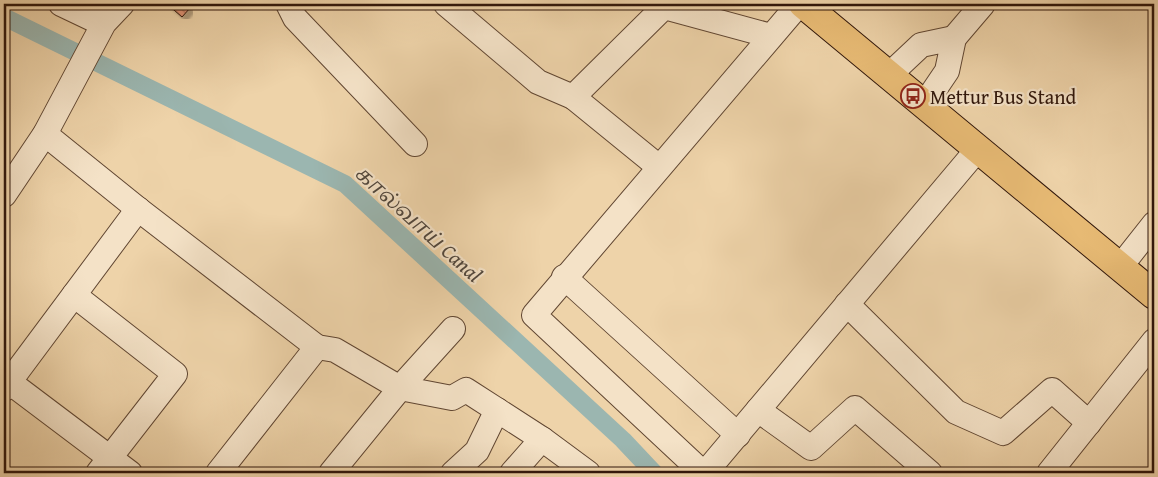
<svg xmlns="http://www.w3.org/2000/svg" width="1158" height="477" viewBox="0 0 1158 477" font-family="'Gentium Book Plus','Noto Serif Tamil',serif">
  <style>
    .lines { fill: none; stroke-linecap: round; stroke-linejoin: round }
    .canal { stroke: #9bb6b0; stroke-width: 18 }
    .building { fill: url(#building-back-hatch); stroke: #31170b; filter: url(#shadow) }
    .minor-casing { stroke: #604632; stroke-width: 26 }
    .major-casing { stroke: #31170b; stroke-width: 30 }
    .minor { stroke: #f4e2c7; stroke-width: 24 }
    .major { stroke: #e7ba74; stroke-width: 28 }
    .labels { text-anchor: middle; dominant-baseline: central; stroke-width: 4.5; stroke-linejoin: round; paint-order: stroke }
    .poi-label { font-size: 20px; fill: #31170b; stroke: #f4e2c7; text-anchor: start }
    .water-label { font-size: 21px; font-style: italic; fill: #51473d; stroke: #f4e2c7 }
  </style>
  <defs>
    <pattern id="building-back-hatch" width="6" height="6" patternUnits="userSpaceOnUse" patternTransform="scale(1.25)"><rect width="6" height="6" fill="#df9274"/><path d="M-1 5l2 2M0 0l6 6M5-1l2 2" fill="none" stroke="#b5765d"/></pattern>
    <filter id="shadow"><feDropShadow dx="4.5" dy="4.5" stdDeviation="1" flood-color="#0004"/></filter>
  </defs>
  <rect width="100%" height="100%" fill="#eed3a9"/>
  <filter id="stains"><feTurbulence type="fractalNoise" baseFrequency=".004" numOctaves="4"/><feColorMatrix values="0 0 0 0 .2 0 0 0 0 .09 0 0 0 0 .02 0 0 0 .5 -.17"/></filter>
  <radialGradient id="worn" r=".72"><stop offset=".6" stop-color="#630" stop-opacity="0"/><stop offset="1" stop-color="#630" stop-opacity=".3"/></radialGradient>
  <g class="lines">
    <path class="canal" d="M4 17 345 184 623 440 654 473"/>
  </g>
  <path class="building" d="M167 4H186L190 8 182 17Z"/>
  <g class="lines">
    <defs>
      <g id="minor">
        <path d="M61 4 103 24"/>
        <path d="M288 4 295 18 415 144"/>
        <path d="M446 4 538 82 573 97 659 167"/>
        <path d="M954 38 983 4"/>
        <path d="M888 76 921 45 954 38 947 71 924 105"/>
        <path d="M573 97 664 7 771 36"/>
        <path d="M45 134 138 209 317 347 218 473"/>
        <path d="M4 195 45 134 104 23 122 4"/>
        <path d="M1120 267 1154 224"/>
        <path d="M564 277 738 435"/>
        <path d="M74 295 175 374 98 473"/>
        <path d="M847 304 956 412 1003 433 1052 390 1089 423"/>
        <path d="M317 347 335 350 400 388 452 398 466 390 542 439 512 473"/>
        <path d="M4 378 130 473"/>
        <path d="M4 389 138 209"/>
        <path d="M758 410 811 448 855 408 930 473"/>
        <path d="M542 439 588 473"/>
        <path d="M331 473 406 381 453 329"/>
        <path d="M453 473 477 451 497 410"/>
        <path d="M703 473 534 315 799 4"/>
        <path d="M705 473 977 150"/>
        <path d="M1049 473 1154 341"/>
      </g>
      <path id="major" d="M803 4 1154 295"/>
    </defs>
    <use href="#minor" class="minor-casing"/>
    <use href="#major" class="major-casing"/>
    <use href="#minor" class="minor"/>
    <use href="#major" class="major"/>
  </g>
  <defs>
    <symbol id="bus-ring" viewBox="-11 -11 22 22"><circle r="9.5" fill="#f4e2c7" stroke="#8f2418" stroke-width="1.5"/><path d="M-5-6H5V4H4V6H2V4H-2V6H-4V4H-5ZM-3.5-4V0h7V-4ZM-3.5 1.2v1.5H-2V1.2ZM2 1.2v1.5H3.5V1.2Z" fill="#8f2418"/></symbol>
  </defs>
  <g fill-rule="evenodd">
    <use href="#bus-ring" x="899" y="82" width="28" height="28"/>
  </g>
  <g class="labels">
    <g class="poi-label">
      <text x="930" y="96">Mettur Bus Stand</text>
    </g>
    <g class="water-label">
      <text transform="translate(419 224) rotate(42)">கால்வாய் Canal</text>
    </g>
  </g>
  <rect width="1158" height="477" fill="none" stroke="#eed3a9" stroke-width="20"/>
  <rect x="5" y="5" width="1148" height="467" fill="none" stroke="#31170b" stroke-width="2.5"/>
  <rect x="10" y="10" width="1138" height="457" fill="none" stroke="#31170b"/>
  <rect width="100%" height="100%" filter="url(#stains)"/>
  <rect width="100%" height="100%" fill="url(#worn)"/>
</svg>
